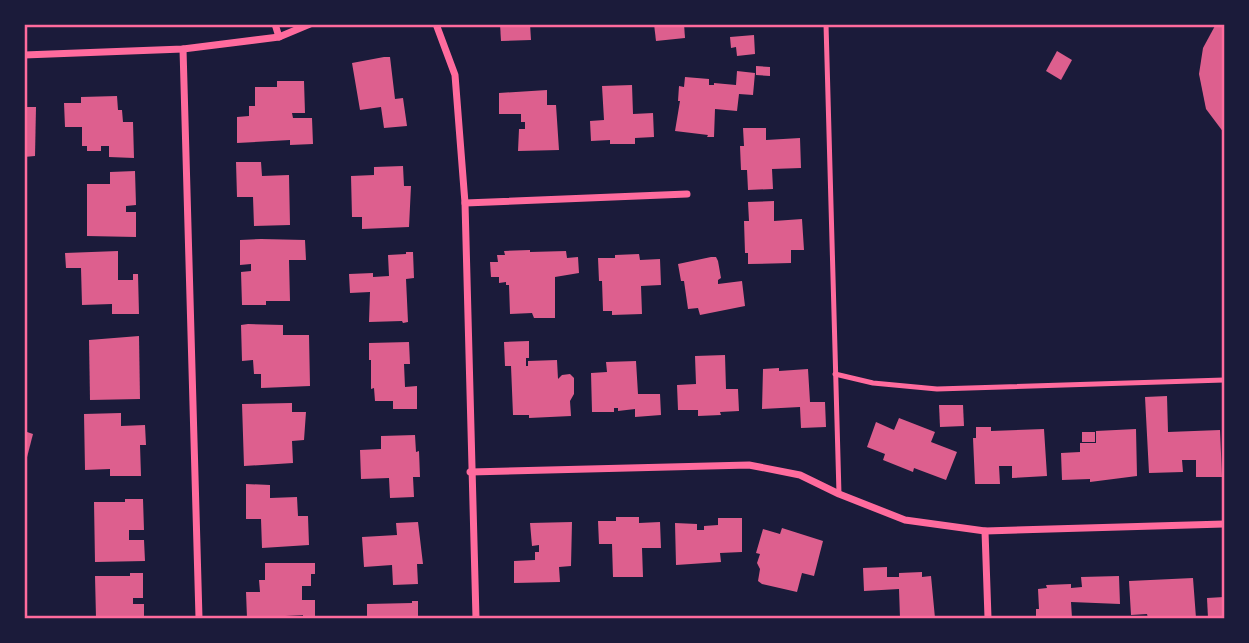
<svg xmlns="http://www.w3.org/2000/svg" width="1249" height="643" viewBox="0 0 1249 643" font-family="Poppins,sans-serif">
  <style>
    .building { fill: #dd5f8e }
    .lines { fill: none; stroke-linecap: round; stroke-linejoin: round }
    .service { stroke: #ff6b9d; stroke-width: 5 }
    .minor { stroke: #ff6b9d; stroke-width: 7 }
    .neatline { fill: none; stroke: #ff6b9d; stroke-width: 2.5 }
  </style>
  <rect width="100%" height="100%" fill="#1b1b3a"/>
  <g class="building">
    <path d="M500 24H530L531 40 501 41Z"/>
    <path d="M654 24H684L685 38 656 41Z"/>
    <path d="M1216 24H1224V133L1206 109 1199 74 1203 48Z"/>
    <path d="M754 35 755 54 737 56 736 47 731 48 730 37Z"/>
    <path d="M1057 51 1072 60 1061 80 1046 71Z"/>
    <path d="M384 57H390L395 99 403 98 407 126 384 128 381 107 360 110 352 63Z"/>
    <path d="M756 66 770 67V76L756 75Z"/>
    <path d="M737 71 755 73 753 95 739 94 737 111 715 109 714 137H707L708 135 675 131 680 101H678L679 86 684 87 685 77 709 79V85H714V83L736 85Z"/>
    <path d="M277 81H304L305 113H292L293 118H312L313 144 290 145V140L237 143V117L249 116V106H255V87H277Z"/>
    <path d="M632 85 633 114 653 113 654 137 635 138V144H610V140L591 141 590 121 604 120 602 86Z"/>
    <path d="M547 90V105H556L559 150 518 151 519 129H525V122H521V114H499V93Z"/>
    <path d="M117 96 118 110H122L123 122H133L134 158 109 157V146H101V151H87V146H82V127H65L64 103H81V97Z"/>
    <path d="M24 107H36L35 156 24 157Z"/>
    <path d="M743 128H766V140L800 138 801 168 772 169 773 189 748 190 747 170H741L740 146H744Z"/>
    <path d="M236 162H261L262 176 289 175 290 225 254 226 253 197H237Z"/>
    <path d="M403 166 404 186H411L409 227 362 229V217H352L351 176 374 175V167Z"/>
    <path d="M135 171 136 205 126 206V212H136V237L87 236V184H110V172Z"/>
    <path d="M774 201V221L802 219 804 250H791V263L748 264V253H745L744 221H749L748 202Z"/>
    <path d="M261 239 305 240 306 260H289L290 301H266V305H242L241 272 251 271V264L240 265V240Z"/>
    <path d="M530 250V252L566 251 567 258 578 257 579 273 555 277V318H534L532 313 510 314 509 285H506V282L499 283V277H491L490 262H498L497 255H505L504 251Z"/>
    <path d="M118 251V280H133V274H138L139 314H112V304L82 305 81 268H66L65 253Z"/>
    <path d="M406 252H413L414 278 406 279 408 322 403 323 402 321 369 322 370 292 350 293 349 274 373 273V277L389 276 388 255 406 254Z"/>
    <path d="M639 254 640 260 660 259 661 285 641 286 642 314 612 315V311H603L602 281H599L598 258H615V255Z"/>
    <path d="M711 257H716L718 261 721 278 718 280V284L742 281 745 306 700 315 698 308 688 309 684 281H681L678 264Z"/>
    <path d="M248 324 283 325V335H309L310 386 261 388V374H254L253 360 242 361 241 325Z"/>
    <path d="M139 336 140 399 90 400 89 340Z"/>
    <path d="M529 341V358H526V366H528V361L557 360 558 379 562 375 570 374 574 378V394L570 401 571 416 529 418V415H513L511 366H505L504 342Z"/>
    <path d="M409 342 410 364H404L405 387 417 386V409H393V401H375L374 388 371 389V360H369V343Z"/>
    <path d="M725 355 726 389H738L739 411 720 412 721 415 698 416V410H678L677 385 696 384 695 356Z"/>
    <path d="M636 361 638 394H660L661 415 635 417V409L618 411V408H614V412H592L591 373 607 372 606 362Z"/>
    <path d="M779 368V371L808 369 810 402H825L826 427 801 428 800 407 762 409 763 369Z"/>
    <path d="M1167 396 1168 432 1220 430 1222 477H1196V460H1182L1183 472 1149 473 1145 397Z"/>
    <path d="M292 403V412H306L304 440 292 441 293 463 244 466 242 404Z"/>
    <path d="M939 405H963L964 426 940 427Z"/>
    <path d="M121 413V426L145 425 146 445H140L141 476H110V469L85 470 84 414Z"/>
    <path d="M899 418 935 432 931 442 957 452 946 480 914 468 913 472 883 460 885 454 867 447 876 422 894 430Z"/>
    <path d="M976 427H991V431L1044 429 1047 476 1012 478V466H999L1000 484H975L973 438H976Z"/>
    <path d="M1136 429 1137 476 1090 482V479L1062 480 1061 453 1080 452V443H1096V431Z"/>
    <path d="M24 431 33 434 25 465H24Z"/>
    <rect x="1082" y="432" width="13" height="10"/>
    <path d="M415 435 416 452 419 451 420 477H413L414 497 390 498 389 478 361 479 360 450 381 449V436Z"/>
    <path d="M246 484 270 485V498L297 497 298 516H308L309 545 262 548 261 519H246Z"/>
    <path d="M125 499H143L144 530H129V540H144L145 561 95 562 94 502H125Z"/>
    <path d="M616 517H639V523L660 522 661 548H642L643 577H613L612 544H599L598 521H616Z"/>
    <path d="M718 518H742V552L720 553 721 562 676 565 675 523 697 524V530H704V526L718 525Z"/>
    <path d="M418 522 423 564H417L418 584 393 585 392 565 364 567 362 537 397 535 396 523Z"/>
    <path d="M572 522 571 566 559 567 560 582 514 583V561L535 560V552H539V545L532 546 530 523Z"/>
    <path d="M782 528 823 541 814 576 802 573 797 592 762 584 758 581 760 569 757 563 760 554 756 553 763 529 780 534Z"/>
    <path d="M265 563H315V574H311V586H302V600H315V618H303V615L247 618 246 592H260L259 580H265Z"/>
    <path d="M887 567V577H899V573L922 572V577L931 576 935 618H900L899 589 864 591 863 568Z"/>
    <path d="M130 573H143V598H133V604H144V618H96L95 576H130Z"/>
    <path d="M1119 576 1120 604 1071 602 1072 618H1036V609H1039L1038 589 1047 588 1046 585 1071 584V588L1082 587 1081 577Z"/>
    <path d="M1193 578 1196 618H1148L1147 614 1131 615 1129 581Z"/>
    <path d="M1224 597V618H1208L1207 598Z"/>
    <path d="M412 601H418V618H367V604L412 603Z"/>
  </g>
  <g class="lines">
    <g class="service">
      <path d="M826 24 839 494"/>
      <path d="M835 374 873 383 937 389 1224 380"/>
    </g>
    <g class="minor">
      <path d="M275 24 279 37"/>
      <path d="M436 24 455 75 465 203 476 618"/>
      <path d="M183 49 199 618"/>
      <path d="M24 55 183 49 279 37 310 24"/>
      <path d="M465 203 687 194"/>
      <path d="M470 472 749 465 800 475 839 494 905 520 985 531 1224 524"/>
      <path d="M985 531 988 618"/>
    </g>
  </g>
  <rect width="1249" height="643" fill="none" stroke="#1b1b3a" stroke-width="52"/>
  <rect x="26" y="26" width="1197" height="591" class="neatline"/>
</svg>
